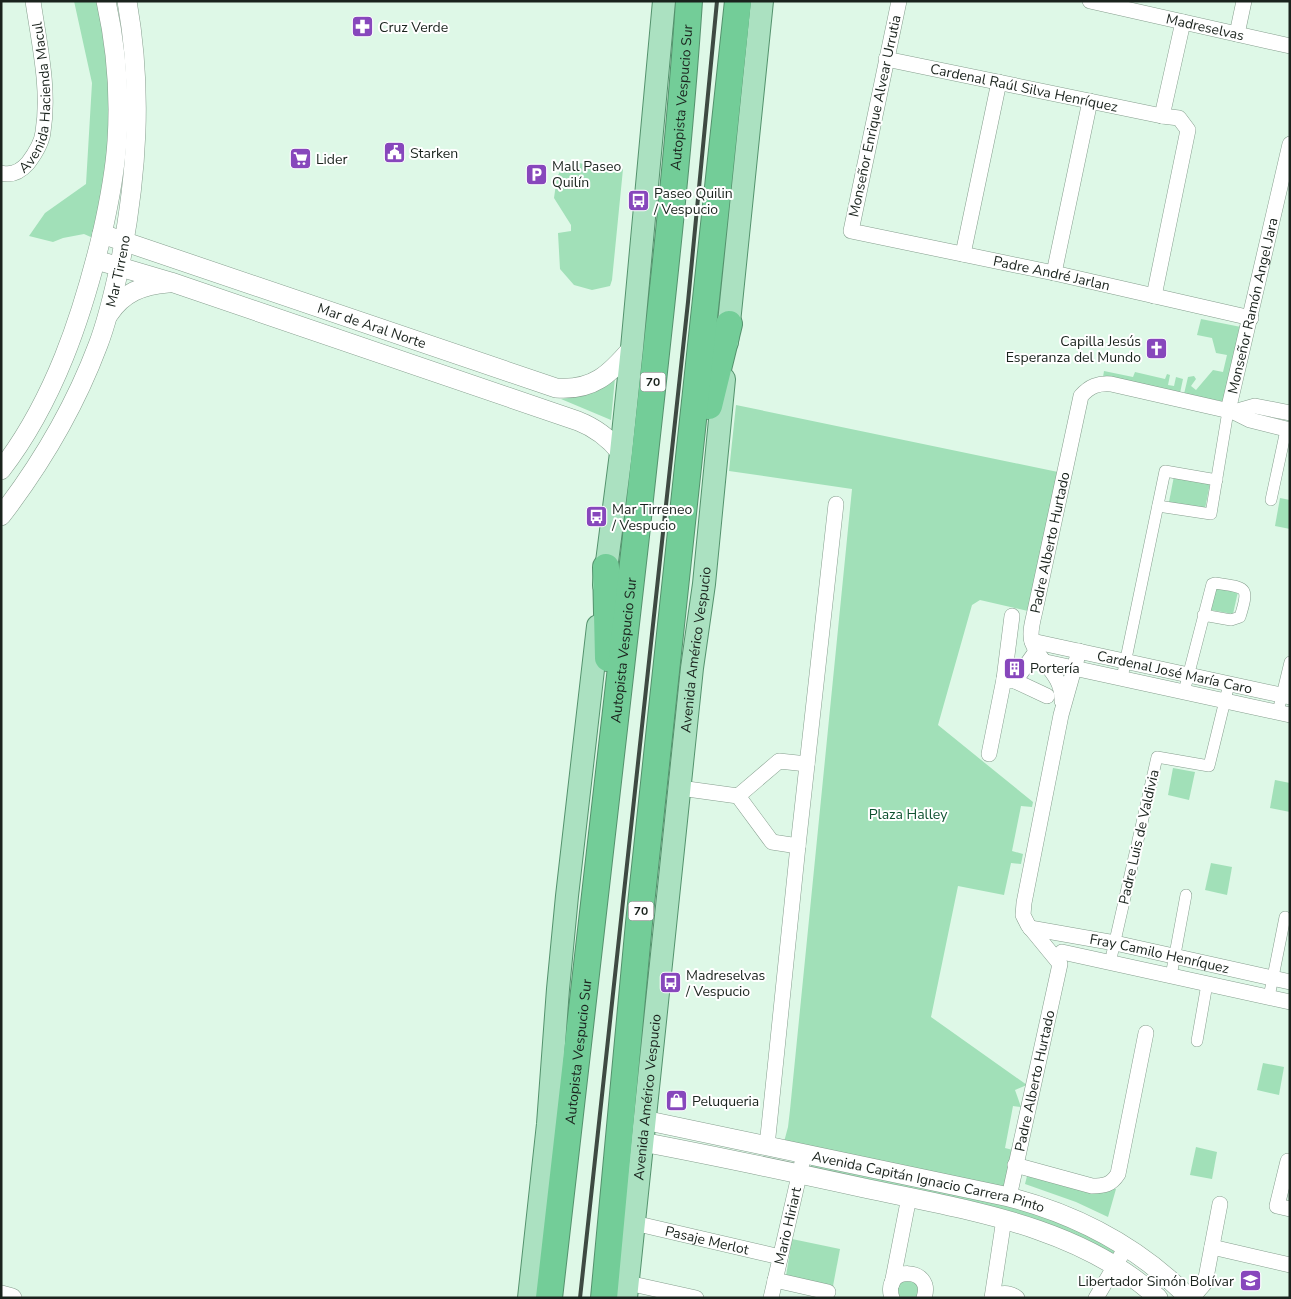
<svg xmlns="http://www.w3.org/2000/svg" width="1291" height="1299" viewBox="0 0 1291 1299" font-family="'Nunito Sans',sans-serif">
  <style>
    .green { fill: #a1e0b8 }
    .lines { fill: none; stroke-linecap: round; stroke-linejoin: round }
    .pedestrian-casing { stroke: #869e8e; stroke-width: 12 }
    .minor-casing { stroke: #869e8e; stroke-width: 16 }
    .tertiary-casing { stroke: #869e8e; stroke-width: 20 }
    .primary-casing { stroke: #54926d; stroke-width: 24 }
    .motorway-casing { stroke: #54926d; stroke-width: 28 }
    .pedestrian { stroke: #fff; stroke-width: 11 }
    .minor { stroke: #fff; stroke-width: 15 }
    .tertiary { stroke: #fff; stroke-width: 19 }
    .primary { stroke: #abe1c1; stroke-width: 22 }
    .motorway { stroke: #73cd98; stroke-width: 26 }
    .rail { stroke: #3e4a42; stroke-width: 4 }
    .labels { text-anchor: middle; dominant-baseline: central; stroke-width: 4; stroke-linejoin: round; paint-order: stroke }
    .shield { fill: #fff; stroke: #5f6561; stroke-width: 1 }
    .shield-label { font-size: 12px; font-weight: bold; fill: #1a231d }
    .poi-label { font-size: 14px; fill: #1a231d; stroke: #fff; text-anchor: start }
    .street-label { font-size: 14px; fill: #1a231d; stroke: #fff }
    .park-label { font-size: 14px; fill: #0e5130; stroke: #fff }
  </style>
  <rect width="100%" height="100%" fill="#def8e7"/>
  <g class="green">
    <path d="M74 1H98L113 108 101 197 93 238 84 234 63 238 53 242 29 236 45 213 86 184 92 83Z"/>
    <path d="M579 163 589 165 616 164 623 169 612 280 610 286 592 290 574 285 560 269 558 233 571 231V225L554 198 557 177 562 168Z"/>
    <path d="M1201 319 1241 327 1225 402 1184 394 1188 377 1194 376 1196 379 1191 386 1196 390 1213 370 1223 372 1227 355 1216 353 1212 338 1197 335Z"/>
    <path d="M1104 371 1133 377 1135 372 1165 379 1167 374 1170 375 1168 385 1174 386 1176 377 1183 379 1180 393 1103 377Z"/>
    <path d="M615 378 611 420 561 399C583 397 599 392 615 378Z"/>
    <path d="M736 405 1058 472 1028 611 980 600 972 605 938 725 1033 802 1032 807 1021 806 1012 851 1023 854 1021 864 1011 863 1004 895 958 886 931 1017 1027 1085 1015 1090 1021 1107 1013 1106 1005 1148 1013 1150 1008 1176 1003 1189 784 1142 788 1127 790 1110 852 489 729 471Z"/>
    <path d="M1174 476 1210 483 1205 509 1169 502Z"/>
    <path d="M1280 498 1290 500V529L1275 526Z"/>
    <path d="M1217 582 1239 587 1233 614 1211 610Z"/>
    <path d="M1173 768 1195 772 1189 800 1168 795Z"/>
    <path d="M1275 780 1290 783V812L1270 808Z"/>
    <path d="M1211 863 1232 867 1227 895 1205 890Z"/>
    <path d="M1263 1063 1284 1067 1279 1095 1257 1090Z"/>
    <path d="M1196 1147 1217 1152 1212 1179 1190 1175Z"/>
    <path d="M812 1163 1040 1212 1119 1248 1115 1256 1039 1221 814 1172 810 1168Z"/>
    <path d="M1028 1172 1116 1189 1108 1217 1076 1202 1025 1184Z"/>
    <path d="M792 1239 840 1249 833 1286 786 1276Z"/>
    <path d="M899 1281 918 1282 919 1298H897Z"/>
  </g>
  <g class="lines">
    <defs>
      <g id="pedestrian">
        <path d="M1271 500 1286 430"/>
        <path d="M1158 506 1211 514 1228 411"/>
        <path d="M1122 678 1165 471 1217 480"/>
        <path d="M1184 692 1212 584 1215 583C1246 588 1250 585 1240 617L1231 620 1203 615"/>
        <path d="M1278 712 1290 662"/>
        <path d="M1110 963 1157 757 1209 766 1229 684"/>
        <path d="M1171 976 1186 895"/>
        <path d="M1269 997 1285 917"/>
        <path d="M1197 1041 1207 984"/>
      </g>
      <g id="minor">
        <path id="s1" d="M899 1 851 231 1054 273 1251 318"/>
        <path id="s2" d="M1090 1 1290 46"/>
        <path d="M1237 34 1244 1"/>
        <path id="s3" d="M886 59 1162 116 1179 118 1188 130 1154 296"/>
        <path d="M1162 116 1183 22"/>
        <path id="s4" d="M1 173C12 176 21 171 28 163 34 155 42 142 43 132 50 89 39 43 33 1"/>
        <path d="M963 254 999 82"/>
        <path d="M1054 273 1090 101"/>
        <path id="s5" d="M1228 411 1290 144"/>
        <path d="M1234 412 1255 406 1290 413"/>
        <path id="s6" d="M1032 641 1290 697"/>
        <path d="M1046 662 1290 715"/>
        <path d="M1004 679 1012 616"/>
        <path d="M1015 681 1047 696"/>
        <path id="s7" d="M1062 701C1063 674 1040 664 1032 642 1029 633 1033 620 1035 611L1081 396C1090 386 1098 383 1111 384L1234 412 1250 420 1290 430"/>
        <path d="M989 754 1004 679 1015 681 1037 650"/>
        <path d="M680 788 738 796 772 842 798 846"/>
        <path d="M738 796 779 761 807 764"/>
        <path id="s8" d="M1030 928 1115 943 1290 982"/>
        <path d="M1062 952 1290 1002"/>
        <path d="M767 1146 798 846 836 504"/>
        <path d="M1288 1161 1277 1206 1290 1209"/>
        <path d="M1015 1165 1092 1186C1104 1186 1111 1185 1118 1174L1146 1033"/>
        <path id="s9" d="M1009 1197 1060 964 1028 925 1023 915 1024 903 1061 715 1079 651"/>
        <path id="s10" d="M634 1223 780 1257"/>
        <path d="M1212 1247 1290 1265"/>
        <path d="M775 1280 828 1292"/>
        <path d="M628 1283 696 1298"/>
        <path d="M892 1284 909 1197"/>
        <path id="s11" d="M771 1298 804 1154"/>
        <path d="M892 1298C881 1265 935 1266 924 1298"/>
        <path d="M992 1298 1004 1219"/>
        <path d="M992 1298C1001 1292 1009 1292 1017 1298"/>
        <path d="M1096 1298 1126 1247"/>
        <path d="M1192 1298 1205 1283 1220 1204"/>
      </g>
      <g id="tertiary">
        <path id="s12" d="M102 234 556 388C593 391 610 374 632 348"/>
        <path d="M96 260 171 282 578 421C596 428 609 438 621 453"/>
        <path d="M109 314C123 293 142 285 168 283"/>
        <path d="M1 470C54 401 82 317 102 234 109 203 115 173 117 141 120 95 116 46 106 1"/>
        <path id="s13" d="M1 516C41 464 75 406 98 345 108 319 114 292 120 264 137 175 143 91 127 1"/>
        <path id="s14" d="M644 1120 1009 1197C1078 1215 1139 1247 1189 1298"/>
        <path d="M642 1142C716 1156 791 1172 864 1188 966 1210 1078 1225 1158 1298"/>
        <path d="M1 1295 12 1298"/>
      </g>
      <g id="primary">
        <path d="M727 342 762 1"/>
        <path d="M604 585 621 453 632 348 664 1"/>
        <path d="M529 1298 548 1124 558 989 567 896 598 626"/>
        <path id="s15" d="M626 1298 692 668 704 584 724 379"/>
      </g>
      <g id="motorway">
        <path d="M709 406 729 324"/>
        <path d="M606 567 608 658"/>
        <path id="s16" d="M549 1298C580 1044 608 790 636 536 655 358 677 180 689 1"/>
        <path d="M604 1298 639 923 738 1"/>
      </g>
    </defs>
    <use href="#pedestrian" class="pedestrian-casing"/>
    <use href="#minor" class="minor-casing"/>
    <use href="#tertiary" class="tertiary-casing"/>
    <use href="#primary" class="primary-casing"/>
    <use href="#motorway" class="motorway-casing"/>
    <use href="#pedestrian" class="pedestrian"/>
    <use href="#minor" class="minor"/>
    <use href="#tertiary" class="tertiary"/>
    <use href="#primary" class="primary"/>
    <use href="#motorway" class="motorway"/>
    <path class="rail" d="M580 1298 688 302 717 1"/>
  </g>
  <defs>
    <symbol id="pharmacy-square" viewBox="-11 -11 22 22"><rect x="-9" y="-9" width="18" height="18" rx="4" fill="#8747bc" stroke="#fff"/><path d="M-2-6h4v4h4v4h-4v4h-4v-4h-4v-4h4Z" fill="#fff"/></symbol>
    <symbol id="civic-square" viewBox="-11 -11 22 22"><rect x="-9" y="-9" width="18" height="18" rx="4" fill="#8747bc" stroke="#fff"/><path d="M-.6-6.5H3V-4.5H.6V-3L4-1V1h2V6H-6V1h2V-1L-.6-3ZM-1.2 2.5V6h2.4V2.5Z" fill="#fff"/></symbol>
    <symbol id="supermarket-square" viewBox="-11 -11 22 22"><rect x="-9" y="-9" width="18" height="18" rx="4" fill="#8747bc" stroke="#fff"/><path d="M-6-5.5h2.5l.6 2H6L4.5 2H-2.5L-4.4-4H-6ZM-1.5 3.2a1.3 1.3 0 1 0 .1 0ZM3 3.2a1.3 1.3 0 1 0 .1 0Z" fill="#fff"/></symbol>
    <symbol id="parking-square" viewBox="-11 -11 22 22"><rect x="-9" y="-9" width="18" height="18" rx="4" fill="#8747bc" stroke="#fff"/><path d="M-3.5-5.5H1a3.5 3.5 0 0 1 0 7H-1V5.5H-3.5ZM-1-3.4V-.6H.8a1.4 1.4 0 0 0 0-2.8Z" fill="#fff"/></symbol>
    <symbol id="bus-square" viewBox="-11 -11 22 22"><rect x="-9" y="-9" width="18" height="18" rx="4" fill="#8747bc" stroke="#fff"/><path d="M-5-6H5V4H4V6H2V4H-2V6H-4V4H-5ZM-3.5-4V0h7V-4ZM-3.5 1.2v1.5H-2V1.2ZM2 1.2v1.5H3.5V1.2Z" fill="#fff"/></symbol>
    <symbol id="church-square" viewBox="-11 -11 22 22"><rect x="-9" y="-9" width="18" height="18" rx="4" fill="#8747bc" stroke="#fff"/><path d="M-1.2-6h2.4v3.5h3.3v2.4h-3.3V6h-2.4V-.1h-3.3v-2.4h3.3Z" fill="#fff"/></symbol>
    <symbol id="building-square" viewBox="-11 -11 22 22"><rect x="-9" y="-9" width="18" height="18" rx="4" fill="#8747bc" stroke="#fff"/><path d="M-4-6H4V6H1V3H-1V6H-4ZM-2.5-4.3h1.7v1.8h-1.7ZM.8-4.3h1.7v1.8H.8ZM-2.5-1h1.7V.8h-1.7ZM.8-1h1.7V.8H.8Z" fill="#fff"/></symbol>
    <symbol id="shop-square" viewBox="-11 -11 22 22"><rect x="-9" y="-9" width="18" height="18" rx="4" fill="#8747bc" stroke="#fff"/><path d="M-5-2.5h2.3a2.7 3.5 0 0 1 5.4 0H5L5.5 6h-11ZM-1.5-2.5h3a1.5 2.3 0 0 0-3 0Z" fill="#fff"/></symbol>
    <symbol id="school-square" viewBox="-11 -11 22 22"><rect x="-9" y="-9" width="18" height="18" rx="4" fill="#8747bc" stroke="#fff"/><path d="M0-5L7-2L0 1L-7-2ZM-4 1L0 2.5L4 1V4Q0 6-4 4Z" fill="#fff"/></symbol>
  </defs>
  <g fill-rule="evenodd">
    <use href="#pharmacy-square" x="350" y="14" width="25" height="25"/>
    <use href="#civic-square" x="382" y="140" width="25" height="25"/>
    <use href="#supermarket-square" x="288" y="146" width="25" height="25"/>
    <use href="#parking-square" x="524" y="162" width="25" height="25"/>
    <use href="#bus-square" x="626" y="188" width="25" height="25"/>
    <use href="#church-square" x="1144" y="336" width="25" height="25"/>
    <use href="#bus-square" x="584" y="504" width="25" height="25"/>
    <use href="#building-square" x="1002" y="656" width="25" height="25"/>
    <use href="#bus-square" x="658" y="970" width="25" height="25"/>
    <use href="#shop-square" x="664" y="1088" width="25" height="25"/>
    <use href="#school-square" x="1238" y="1268" width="25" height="25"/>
  </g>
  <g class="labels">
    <g class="shield">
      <rect x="640.5" y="372.5" width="25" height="19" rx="4"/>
      <rect x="628.5" y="901.5" width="25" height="19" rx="4"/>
    </g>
    <g class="shield-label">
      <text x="653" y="382">70</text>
      <text x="641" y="911">70</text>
    </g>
    <g class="poi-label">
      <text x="379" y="27">Cruz Verde</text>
      <text x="410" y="153">Starken</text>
      <text x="316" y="159">Lider</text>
      <text x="552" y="166">Mall Paseo<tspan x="552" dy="16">Quilín</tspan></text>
      <text x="654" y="193">Paseo Quilin<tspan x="654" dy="16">/ Vespucio</tspan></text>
      <text x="1141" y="341" text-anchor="end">Capilla Jesús<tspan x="1141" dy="16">Esperanza del Mundo</tspan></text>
      <text x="612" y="509">Mar Tirreneo<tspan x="612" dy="16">/ Vespucio</tspan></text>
      <text x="1030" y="668">Portería</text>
      <text x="686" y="975">Madreselvas<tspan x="686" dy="16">/ Vespucio</tspan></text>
      <text x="692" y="1101">Peluqueria</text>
      <text x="1234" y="1281" text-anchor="end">Libertador Simón Bolívar</text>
    </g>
    <g class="street-label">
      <text stroke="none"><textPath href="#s2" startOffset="118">Madreselvas</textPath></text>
      <text stroke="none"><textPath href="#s3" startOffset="141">Cardenal Raúl Silva Henríquez</textPath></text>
      <text stroke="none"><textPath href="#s4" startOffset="98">Avenida Hacienda Macul</textPath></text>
      <text stroke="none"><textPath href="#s16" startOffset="1208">Autopista Vespucio Sur</textPath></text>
      <text transform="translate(875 116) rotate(-78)">Monseñor Enrique Alvear Urrutia</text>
      <text stroke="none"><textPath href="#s13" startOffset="274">Mar Tirreno</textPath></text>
      <text stroke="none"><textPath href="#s1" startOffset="440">Padre André Jarlan</textPath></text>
      <text stroke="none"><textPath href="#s5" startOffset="108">Monseñor Ramón Angel Jara</textPath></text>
      <text stroke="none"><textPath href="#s12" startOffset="285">Mar de Aral Norte</textPath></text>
      <text stroke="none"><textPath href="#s7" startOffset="169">Padre Alberto Hurtado</textPath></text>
      <text stroke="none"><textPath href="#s16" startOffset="652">Autopista Vespucio Sur</textPath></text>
      <text stroke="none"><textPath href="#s15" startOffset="652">Avenida Américo Vespucio</textPath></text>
      <text stroke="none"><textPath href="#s6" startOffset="146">Cardenal José María Caro</textPath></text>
      <text transform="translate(1139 837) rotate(-77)">Padre Luis de Valdivia</text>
      <text stroke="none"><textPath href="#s8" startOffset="132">Fray Camilo Henríquez</textPath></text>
      <text stroke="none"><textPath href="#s16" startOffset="248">Autopista Vespucio Sur</textPath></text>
      <text stroke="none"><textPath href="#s9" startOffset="119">Padre Alberto Hurtado</textPath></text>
      <text stroke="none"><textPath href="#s15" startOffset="202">Avenida Américo Vespucio</textPath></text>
      <text stroke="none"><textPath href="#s14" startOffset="291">Avenida Capitán Ignacio Carrera Pinto</textPath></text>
      <text stroke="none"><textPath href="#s11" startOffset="74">Mario Hiriart</textPath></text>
      <text stroke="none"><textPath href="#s10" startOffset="75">Pasaje Merlot</textPath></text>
    </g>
    <g class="park-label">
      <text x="908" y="814">Plaza Halley</text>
    </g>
  </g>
  <rect width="1291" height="1299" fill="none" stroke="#1a231d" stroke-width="5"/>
</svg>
